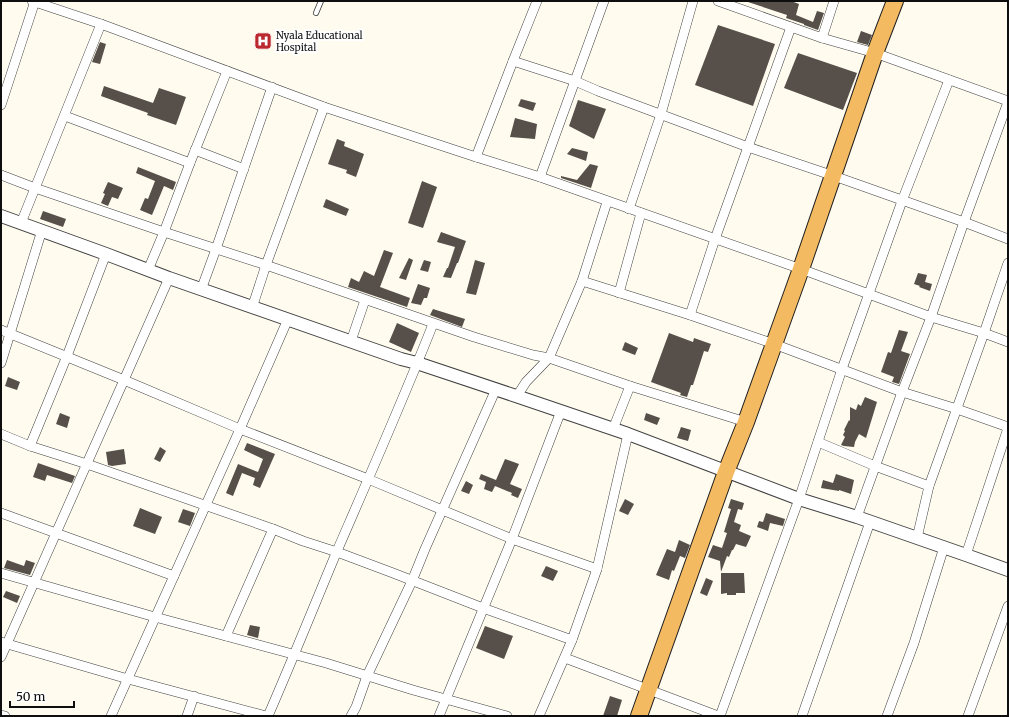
<svg xmlns="http://www.w3.org/2000/svg" width="1009" height="717" viewBox="0 0 1009 717" font-family="Merriweather,serif">
  <style>
    .building { fill: #564f4a }
    .lines { fill: none; stroke-linecap: round; stroke-linejoin: round }
    .service-casing { stroke: #414141; stroke-width: 6 }
    .minor-casing { stroke: #414141; stroke-width: 10 }
    .tertiary-casing { stroke: #414141; stroke-width: 14 }
    .trunk-casing { stroke: #1f1f1f; stroke-width: 18 }
    .service { stroke: #fff; stroke-width: 4.5 }
    .minor { stroke: #fff; stroke-width: 9 }
    .tertiary { stroke: #fff; stroke-width: 12 }
    .trunk { stroke: #f3ba62; stroke-width: 16 }
    .labels { text-anchor: middle; dominant-baseline: central; stroke-width: 4; stroke-linejoin: round; paint-order: stroke }
    .poi-label { font-size: 10px; fill: #0e0e0e; stroke: #fff; text-anchor: start }
  </style>
  <rect width="100%" height="100%" fill="#fffcef"/>
  <g class="building">
    <path d="M749 1H791L799 4 796 15 813 22 817 11 824 13 818 30 804 25V24L786 18 787 15 748 2Z"/>
    <path d="M718 25 775 44 753 106 695 85Z"/>
    <path d="M861 31 872 35 868 45 857 42Z"/>
    <path d="M100 42 106 44 100 64 92 62Z"/>
    <path d="M798 53 857 73 843 110 784 88Z"/>
    <path d="M104 86 153 103 159 88 186 97 176 125 147 115 148 113 101 96Z"/>
    <path d="M521 99 536 103 533 111 518 106Z"/>
    <path d="M578 100 606 109 594 139 569 126Z"/>
    <path d="M515 118 537 124 535 139 510 137Z"/>
    <path d="M337 139 345 142 344 146 364 154 356 177 346 173 347 170 328 164Z"/>
    <path d="M572 148 588 152 586 161 567 154Z"/>
    <path d="M590 164 598 166 591 188 561 178V176L577 180Z"/>
    <path d="M138 167 176 182 173 190 164 186 152 215 140 210 145 198 148 199 155 181 136 173Z"/>
    <path d="M422 181 437 187 423 228 408 223Z"/>
    <path d="M108 182 123 188 118 199 112 197 108 206 101 203 105 194 103 193Z"/>
    <path d="M326 199 349 209 346 216 323 207Z"/>
    <path d="M43 211 66 219 63 227 40 219Z"/>
    <path d="M441 232 466 241 458 263H457L451 278 443 277 447 268H448L455 247 437 242Z"/>
    <path d="M384 250 393 253 380 287 410 298 407 307 348 287 351 278 359 282 364 271 374 276Z"/>
    <path d="M409 258 413 260 406 280 399 278Z"/>
    <path d="M424 260 431 262 428 272 420 270Z"/>
    <path d="M475 260 485 263 476 295 466 293Z"/>
    <path d="M918 273 927 275 925 282 932 284 930 291 919 287 920 286 914 284Z"/>
    <path d="M418 284 430 288 427 298H424L421 305 411 303Z"/>
    <path d="M433 309 465 319 462 327 430 315Z"/>
    <path d="M397 323 419 333 411 352 389 342Z"/>
    <path d="M899 330 908 332 901 351 910 354 899 384 892 382 894 377 881 372 888 352 891 353Z"/>
    <path d="M669 333 693 342 694 338 711 344 708 352 704 351 693 385H691L687 397 680 395 681 393 651 382Z"/>
    <path d="M625 342 638 348 635 355 622 350Z"/>
    <path d="M8 377 20 382 17 390 5 386Z"/>
    <path d="M865 397 877 402 866 438 859 434 855 442 854 447 844 446 841 445 845 437 843 435 845 431 844 430 849 420 850 421V407L856 410 858 404 861 406Z"/>
    <path d="M60 413 70 417 67 428 56 424Z"/>
    <path d="M646 413 660 418 657 425 644 420Z"/>
    <path d="M681 427 691 430 688 441 677 438Z"/>
    <path d="M247 443 275 454 260 488 253 485 255 478 242 473 233 496 226 493 238 464 258 472 263 459 244 450Z"/>
    <path d="M160 447 166 451 160 462 154 459Z"/>
    <path d="M124 449 126 464 112 466 108 465 106 452Z"/>
    <path d="M505 459 519 464 510 484 522 489 518 498 511 495 512 493 495 486 492 492 484 489 486 482 479 479 481 474 496 480Z"/>
    <path d="M38 463 75 476 72 483 47 475 45 481 33 477Z"/>
    <path d="M836 474 854 480 851 494 839 490V491L821 488 823 480 833 483Z"/>
    <path d="M466 481 473 485 469 494 461 491Z"/>
    <path d="M625 499 634 504 628 515 619 511Z"/>
    <path d="M731 499 744 503 742 510 738 509 734 522 741 525 739 531 751 536 746 547 736 544 733 550H732L729 557 727 556 721 572 720 561 708 557 713 545 722 548 727 533 724 532 731 509 728 508Z"/>
    <path d="M140 508 162 517 155 534 133 526Z"/>
    <path d="M183 509 195 513 190 526 178 522Z"/>
    <path d="M766 513 785 519 783 526 770 523 768 531 757 527 759 521 763 522Z"/>
    <path d="M679 540 690 545 685 558 680 556 674 571 672 570 669 580 656 575 667 549 675 552Z"/>
    <path d="M7 560 24 566 26 560 35 563 30 575 4 568Z"/>
    <path d="M546 566 558 571 553 581 541 576Z"/>
    <path d="M721 573H744L745 593H736V595H727V593L721 594Z"/>
    <path d="M706 578 713 581 707 596 700 593Z"/>
    <path d="M6 591 20 596 17 603 3 597Z"/>
    <path d="M250 625 260 627 258 638 247 635Z"/>
    <path d="M485 626 513 636 504 659 476 648Z"/>
    <path d="M610 696 622 700 617 716H603Z"/>
  </g>
  <g class="lines">
    <defs>
      <path id="service" d="M316 13 321 1"/>
      <g id="minor">
        <path d="M32 1 101 24 324 107 476 157 540 177 801 269 931 317 984 333 1008 342"/>
        <path d="M718 1 822 38 875 53 1008 101"/>
        <path d="M822 38 834 1"/>
        <path d="M513 61 575 81 598 91 748 147 834 176 964 222 1008 239"/>
        <path d="M1 105 35 1"/>
        <path d="M65 116 190 163"/>
        <path d="M195 150 244 169"/>
        <path d="M476 157 513 61 537 1"/>
        <path d="M1 175 35 188 164 232 266 265 474 337 533 355 549 358 630 386 746 422"/>
        <path d="M540 177 604 1"/>
        <path d="M629 209 661 114 693 1"/>
        <path d="M21 223 101 24"/>
        <path d="M148 270 164 232 190 163 227 71"/>
        <path d="M582 281 690 315 774 344 902 392 957 409 1008 427"/>
        <path d="M201 290 216 249 272 87"/>
        <path d="M619 293 641 213"/>
        <path d="M252 308 266 265 324 107"/>
        <path d="M690 315 715 239 791 27"/>
        <path d="M1 330 124 380 240 429 368 479 512 539 597 569"/>
        <path d="M351 341 365 300"/>
        <path d="M1 363 42 230"/>
        <path d="M517 396 526 382 549 358 582 281 607 202"/>
        <path d="M613 429 630 386"/>
        <path d="M1 434 30 446 87 464 273 529 303 541 337 552 393 573 483 608 572 640"/>
        <path d="M818 442 875 466 929 486"/>
        <path d="M30 446 67 356 106 254"/>
        <path d="M1 513 174 576"/>
        <path d="M857 517 902 392 931 317 964 222 1008 102"/>
        <path d="M917 538 929 486 984 333 1008 263"/>
        <path d="M966 555 1008 428"/>
        <path d="M1 573 155 617 326 663 413 690 507 716"/>
        <path d="M226 636 273 529"/>
        <path d="M1 642 128 679 266 716"/>
        <path d="M1 657 124 380 169 278"/>
        <path d="M565 658 718 716"/>
        <path d="M1 715 5 716"/>
        <path d="M111 716 240 429 288 319"/>
        <path d="M187 716 194 696"/>
        <path d="M268 716C292 661 314 606 337 551 370 475 403 400 433 324"/>
        <path d="M351 716 356 707 367 676 412 581 425 549 496 389"/>
        <path d="M439 716 512 539 561 411"/>
        <path d="M539 716 572 640 597 569 628 434"/>
        <path d="M720 716 799 499 842 369 902 201 949 80"/>
        <path d="M802 716 870 522"/>
        <path d="M887 716 914 643 944 547"/>
        <path d="M968 716 1008 606"/>
      </g>
      <path id="tertiary" d="M1 216 106 254 169 278 401 359 417 363 519 397 628 434 799 499 857 517 966 555 1008 570"/>
      <path id="trunk" d="M639 716 726 472 746 422 801 269 875 53 895 1"/>
    </defs>
    <use href="#service" class="service-casing"/>
    <use href="#minor" class="minor-casing"/>
    <use href="#tertiary" class="tertiary-casing"/>
    <use href="#trunk" class="trunk-casing"/>
    <use href="#service" class="service"/>
    <use href="#minor" class="minor"/>
    <use href="#tertiary" class="tertiary"/>
    <use href="#trunk" class="trunk"/>
  </g>
  <defs>
    <symbol id="hospital-square" viewBox="-11 -11 22 22"><rect x="-9" y="-9" width="18" height="18" rx="4" fill="#bb292f" stroke="#fff"/><path d="M-5-5h3v3.5h4V-5h3V5h-3V1.5h-4V5h-3Z" fill="#fff"/></symbol>
  </defs>
  <g fill-rule="evenodd">
    <use href="#hospital-square" x="253" y="31" width="20" height="20"/>
  </g>
  <g class="labels">
    <g class="poi-label">
      <text x="276" y="35">Nyala Educational<tspan x="276" dy="12">Hospital</tspan></text>
    </g>
  </g>
  <rect width="1009" height="717" fill="none" stroke="#0e0e0e" stroke-width="4"/>
  <path d="M10 701v6h64v-6" fill="none" stroke="#0e0e0e" stroke-width="2"/>
  <text x="16" y="701" font-size="12" fill="#0e0e0e" stroke="#ffffff" stroke-width="3" paint-order="stroke">50 m</text>
</svg>
